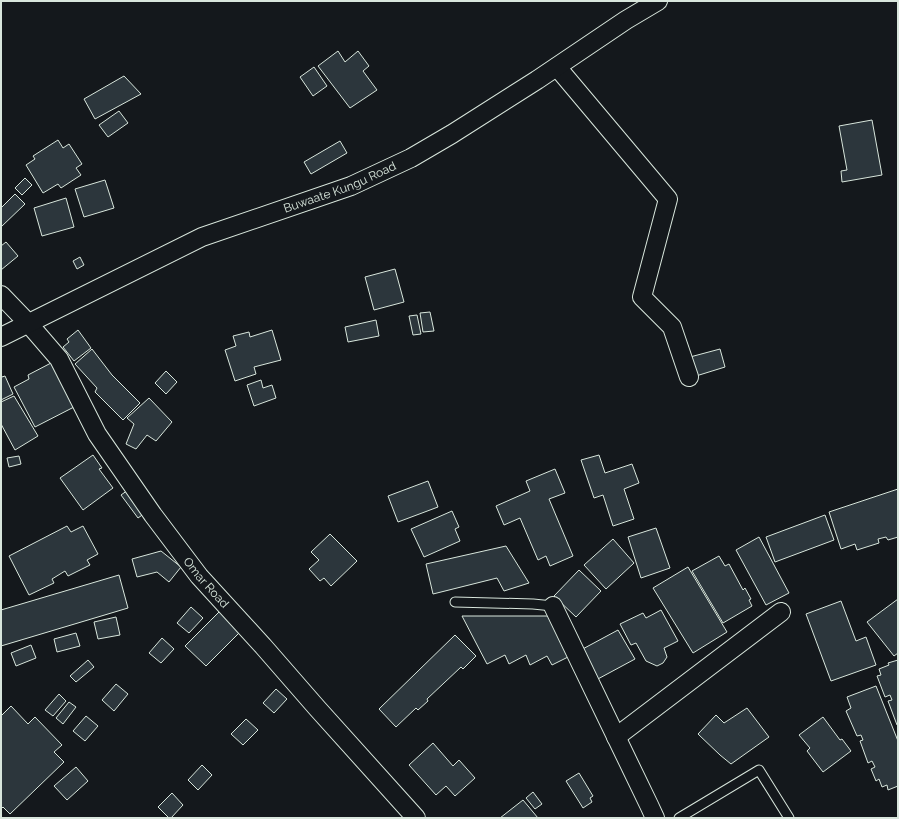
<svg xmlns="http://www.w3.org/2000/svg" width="899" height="819" viewBox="0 0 899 819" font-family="Raleway,sans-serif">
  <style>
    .building { fill: #2c363c; stroke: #d8e6dc }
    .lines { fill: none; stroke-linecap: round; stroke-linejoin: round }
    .service-casing { stroke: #d8e6dc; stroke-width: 11 }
    .minor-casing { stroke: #d8e6dc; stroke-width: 20 }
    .service { stroke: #14181c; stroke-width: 9 }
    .minor { stroke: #14181c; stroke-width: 18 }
    .labels { text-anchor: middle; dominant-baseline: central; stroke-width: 3; stroke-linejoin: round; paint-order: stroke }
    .street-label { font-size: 12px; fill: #d8e6dc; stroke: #14181c }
  </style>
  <rect width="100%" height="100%" fill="#14181c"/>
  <g class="building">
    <path d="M338 51 345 62 358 51 369 66 363 71 377 90 350 108 318 66Z"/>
    <path d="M314 67 327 86 313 96 300 77Z"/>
    <path d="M124 76 141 94 95 119 84 99Z"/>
    <path d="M119 111 128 123 108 137 99 125Z"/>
    <path d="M872 120 882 175 842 182 841 171 847 170 839 126Z"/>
    <path d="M58 140 63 148 69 144 82 164 76 168 81 175 61 188 58 184 43 193 26 165 35 159 33 156Z"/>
    <path d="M340 141 347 153 311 174 304 162Z"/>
    <path d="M25 178 32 185 22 195 15 188Z"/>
    <path d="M105 180 114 208 84 217 75 189Z"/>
    <path d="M15 194 25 204 1 227V208Z"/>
    <path d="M66 198 74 227 42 236 34 208Z"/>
    <path d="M6 242 18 256 1 270V246Z"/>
    <path d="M80 257 84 265 77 269 73 261Z"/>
    <path d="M395 269 404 302 374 310 365 277Z"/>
    <path d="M430 312 434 331 423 332 420 313Z"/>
    <path d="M417 315 421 334 413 335 409 316Z"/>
    <path d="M376 320 379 336 348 342 345 327Z"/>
    <path d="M78 330 91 348 74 361 63 347 69 342 67 339Z"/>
    <path d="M272 330 281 360 254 367 256 374 235 381 225 350 236 346 233 336 249 332 250 337Z"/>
    <path d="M92 349 112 375 140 403 123 420 95 392 97 388 75 364Z"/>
    <path d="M720 349 725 367 696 376 690 357Z"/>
    <path d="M51 363 74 407 35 427 14 387 29 379 28 375Z"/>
    <path d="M166 371 177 382 166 394 155 383Z"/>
    <path d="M1 374 2 377 5 376 13 394 1 400Z"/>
    <path d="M261 380 263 388 272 385 276 398 254 406 247 385Z"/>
    <path d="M14 396 38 436 15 450 1 424V402Z"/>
    <path d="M149 398 172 422 156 441 147 435 136 449 126 444 134 424 127 418Z"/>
    <path d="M93 455 102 468 99 469 113 488 83 510 60 478Z"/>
    <path d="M599 455 605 473 632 464 639 483 624 489 634 519 613 526 603 495 594 498 581 460Z"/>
    <path d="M19 456 21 464 9 467 7 458Z"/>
    <path d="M555 469 565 493 549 499 573 556 550 566 546 556 538 560 520 518 504 525 496 506 530 491 526 481Z"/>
    <path d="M428 481 438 507 398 522 388 496Z"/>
    <path d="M898 489V537L888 540 886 537 878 539 879 543 857 550 855 544 841 549 829 512Z"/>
    <path d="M128 490 145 513 138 518 121 495Z"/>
    <path d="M452 511 459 527 455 529 460 541 424 557 411 529Z"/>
    <path d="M825 515 834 540 775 562 766 537Z"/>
    <path d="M67 526 71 532 83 526 98 554 87 560 90 565 68 576 65 571 52 579 54 583 29 595 9 556Z"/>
    <path d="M656 528 670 568 641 578 628 537Z"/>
    <path d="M330 534 357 561 331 586 324 578 320 581 309 569 319 560 311 552Z"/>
    <path d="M759 537 789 593 766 605 736 550Z"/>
    <path d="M613 539 634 563 606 589 584 565Z"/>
    <path d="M506 546 529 583 504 591 497 578 433 594 426 564Z"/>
    <path d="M161 551 181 567 169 582 157 572 137 577 132 559Z"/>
    <path d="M719 556 725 566 729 564 743 590 745 588 751 599 749 600 752 606 723 623 692 571Z"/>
    <path d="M688 567 727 632 693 653 653 588Z"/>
    <path d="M579 570 601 591 576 617 554 596Z"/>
    <path d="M119 575 128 608 1 646V610Z"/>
    <path d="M898 599V653L894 656 867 622Z"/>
    <path d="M841 601 856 641 866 637 876 665 831 681 806 614Z"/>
    <path d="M191 607 203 618 189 633 177 623Z"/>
    <path d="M661 610 678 641 664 648 667 657 663 663 657 666 646 661 636 643 631 645 620 624 643 613 646 618Z"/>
    <path d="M220 611 241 631 206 666 185 646Z"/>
    <path d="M462 616H553L572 655 552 665 547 656 530 665 526 655 509 664 505 655 487 664Z"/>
    <path d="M116 617 120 635 98 639 94 622Z"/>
    <path d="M618 630 635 659 596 680 579 651Z"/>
    <path d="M76 633 80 646 57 652 54 639Z"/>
    <path d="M455 635 476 656 463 669 461 667 427 699 428 701 418 710 416 708 396 727 379 709Z"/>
    <path d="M162 638 174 649 161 663 149 653Z"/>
    <path d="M31 645 36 658 16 666 11 653Z"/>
    <path d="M88 660 94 667 76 682 70 676Z"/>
    <path d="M898 660V725H897L888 701 892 700 890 695 885 697 877 676 881 675 879 669 889 665 888 663Z"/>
    <path d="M116 684 128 694 114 711 102 700Z"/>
    <path d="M876 686 898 741V786L888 790 887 785 882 787 879 779 876 781 871 769 875 767 872 761 868 763 860 741 863 740 861 735 857 736 846 711 851 708 847 697Z"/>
    <path d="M276 689 287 699 274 713 263 703Z"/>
    <path d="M59 694 66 701 53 716 45 710Z"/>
    <path d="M69 702 76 707 63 724 56 718Z"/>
    <path d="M11 706 28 724 35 717 62 745 54 752 64 762 10 814 3 807 1 809V716Z"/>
    <path d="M747 708 769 737 731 764 720 755 698 734 716 715 724 723Z"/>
    <path d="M86 716 98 726 85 741 73 731Z"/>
    <path d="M823 717 840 740 842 739 851 751 823 772 807 751 810 748 799 735Z"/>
    <path d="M246 719 258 730 243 745 231 734Z"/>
    <path d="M433 743 453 766 459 760 475 778 455 796 446 786 436 795 409 765Z"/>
    <path d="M202 765 212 775 198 790 188 780Z"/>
    <path d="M76 767 88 781 67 800 54 786Z"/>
    <path d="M579 773 593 796 590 798 592 802 583 808 566 781Z"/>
    <path d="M533 792 542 804 535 809 526 798Z"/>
    <path d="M172 793 183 805 171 818H169L158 807Z"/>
    <path d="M523 800 538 818H500Z"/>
  </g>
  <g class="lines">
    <defs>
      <g id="service">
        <path d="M455 602 533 604 553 606"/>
        <path d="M679 818 759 770 789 818"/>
      </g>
      <g id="minor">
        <path d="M557 67 668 199 642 297 672 327 689 377"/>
        <path id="s1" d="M1 295 28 323 59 359 97 434 153 515 199 576 263 646 317 708 416 818"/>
        <path id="s2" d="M1 337 202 237 351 186 411 158 452 134 537 80 626 20 658 1"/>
        <path d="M553 606 649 805 655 818"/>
        <path d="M616 737 781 612"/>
      </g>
    </defs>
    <use href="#service" class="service-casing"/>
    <use href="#minor" class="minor-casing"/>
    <use href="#service" class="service"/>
    <use href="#minor" class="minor"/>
  </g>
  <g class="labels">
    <g class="street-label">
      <text stroke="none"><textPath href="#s2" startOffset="371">Buwaate Kungu Road</textPath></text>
      <text stroke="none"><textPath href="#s1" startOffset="355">Omar Road</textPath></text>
    </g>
  </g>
  <rect width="899" height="819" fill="none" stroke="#d8e6dc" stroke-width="4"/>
</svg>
